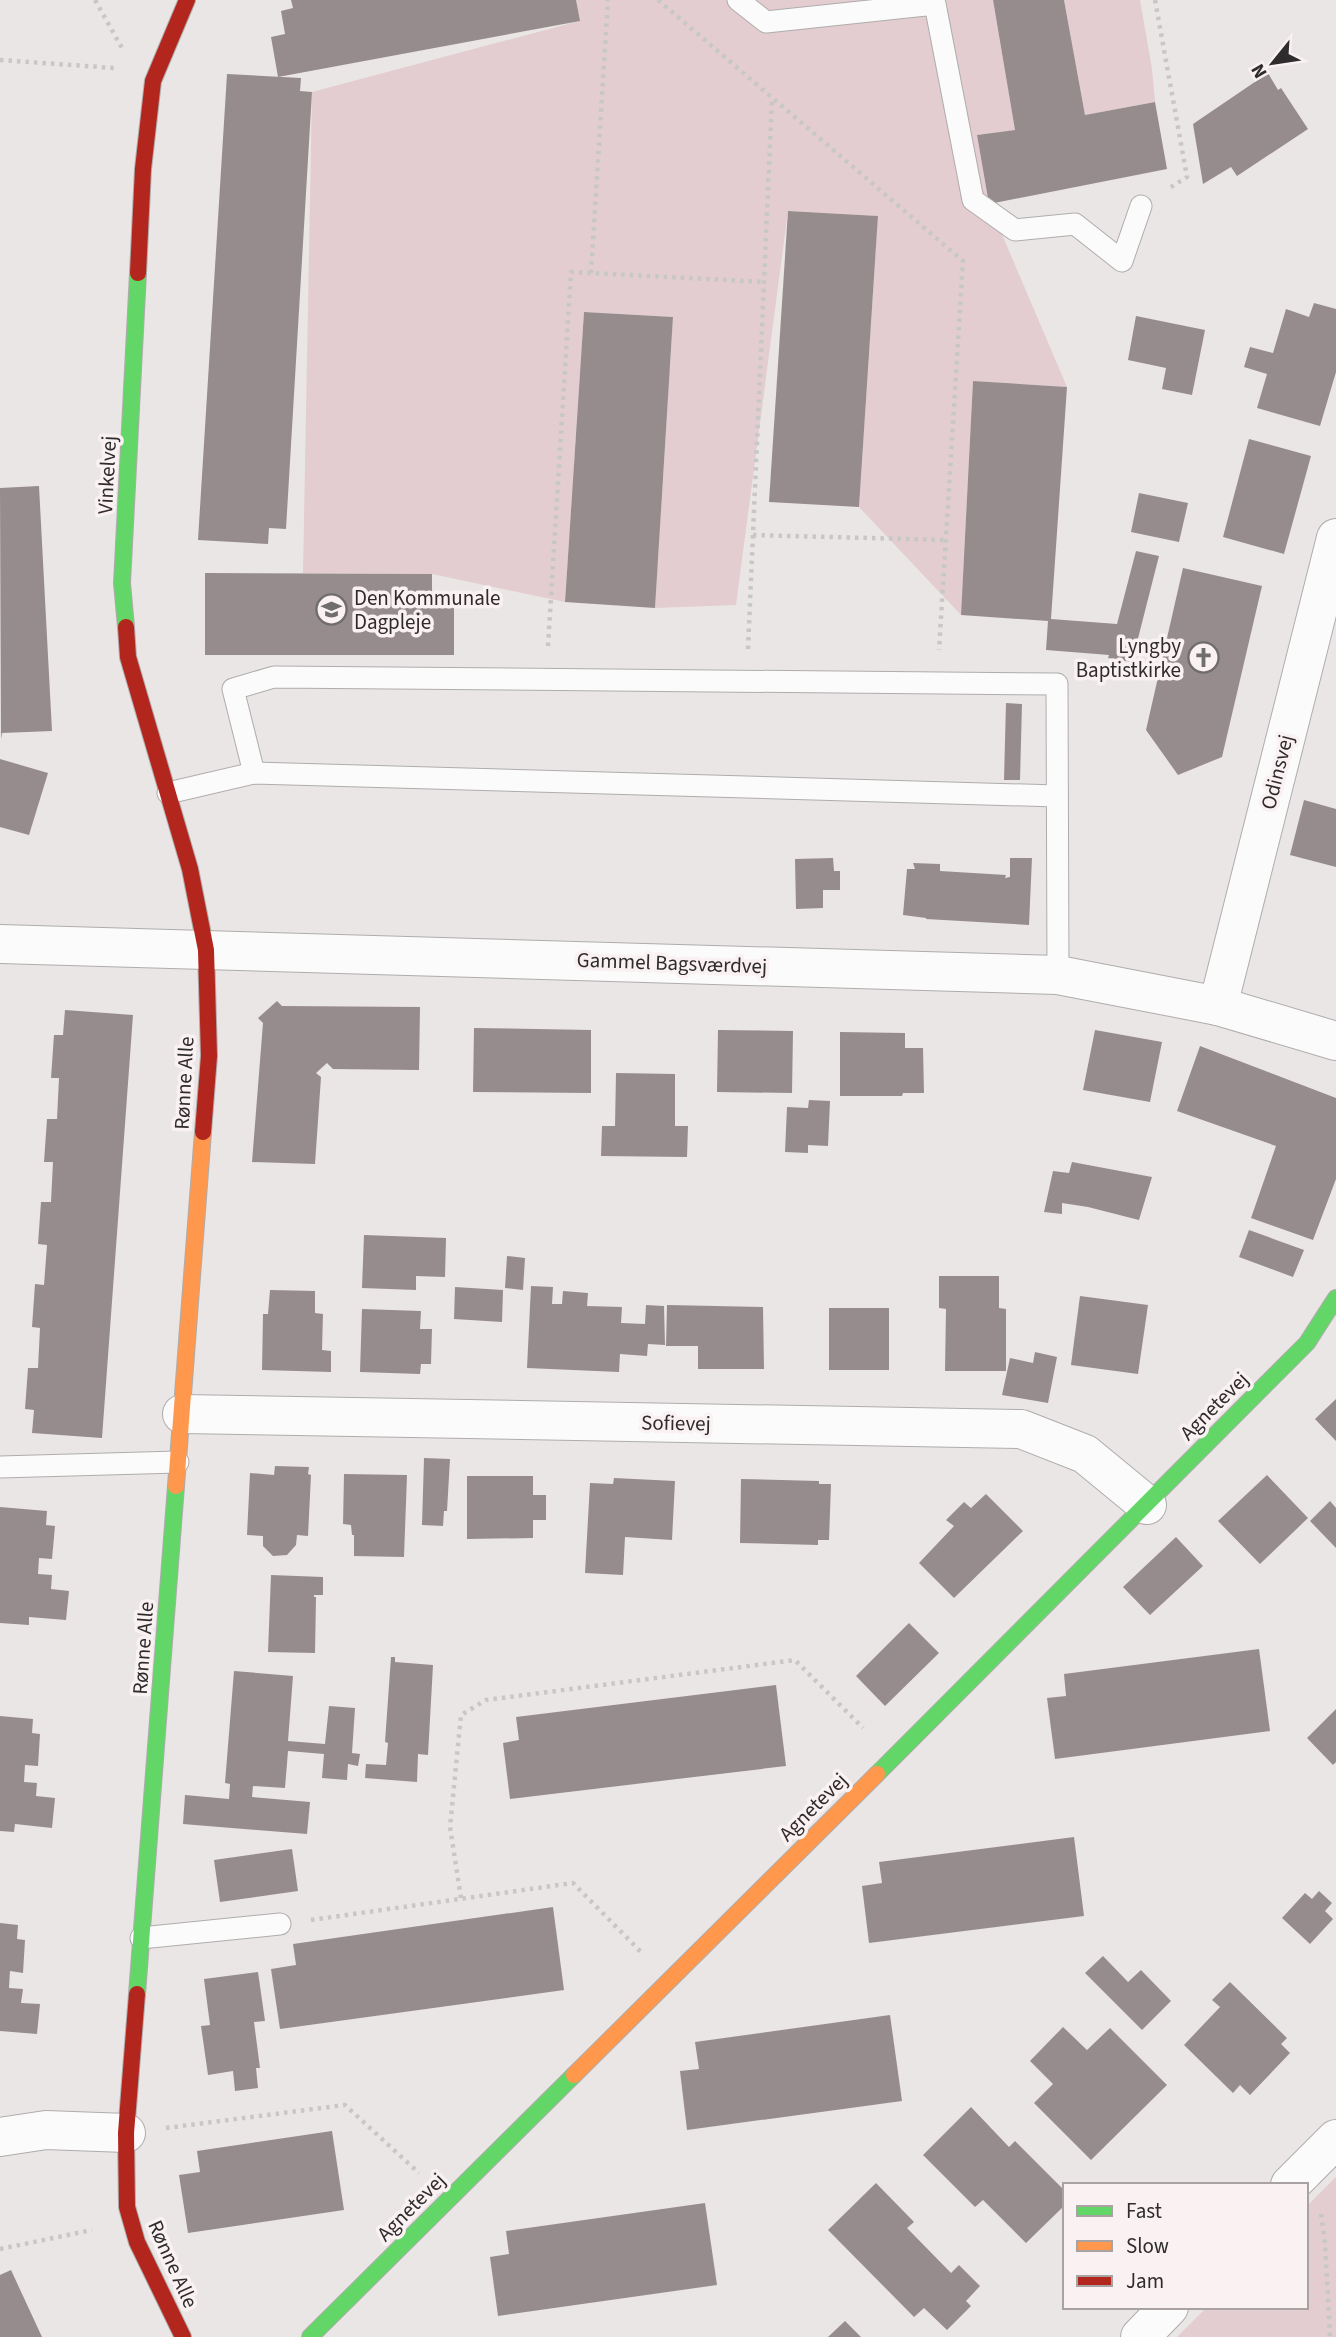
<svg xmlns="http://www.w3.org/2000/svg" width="1336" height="2337" viewBox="0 0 1336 2337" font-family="'Source Sans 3',sans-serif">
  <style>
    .green { fill: #e3cdd0 }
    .building { fill: #978c8d }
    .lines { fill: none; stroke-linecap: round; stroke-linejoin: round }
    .lane-casing { stroke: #afacac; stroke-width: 23 }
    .street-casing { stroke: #afacac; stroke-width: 40 }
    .fast-casing { stroke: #afacac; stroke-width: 18 }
    .slow-casing { stroke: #afacac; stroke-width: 18 }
    .jam-casing { stroke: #afacac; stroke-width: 18 }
    .path { stroke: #c8c7c7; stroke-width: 4.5; stroke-dasharray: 3.5 5; stroke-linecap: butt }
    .lane { stroke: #fcfbfb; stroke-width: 21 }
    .street { stroke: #fcfbfb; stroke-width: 38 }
    .fast { stroke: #63d668; stroke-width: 16 }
    .slow { stroke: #ff974d; stroke-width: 16 }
    .jam { stroke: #b3261e; stroke-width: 16 }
    .labels { text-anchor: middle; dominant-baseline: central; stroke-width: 7; stroke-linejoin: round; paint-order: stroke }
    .street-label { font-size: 21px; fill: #2f2c2d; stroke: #f9f1f2 }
    .poi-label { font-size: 21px; fill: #2f2c2d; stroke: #f9f1f2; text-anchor: start }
  </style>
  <rect width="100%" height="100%" fill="#eae6e6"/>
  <g class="green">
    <path d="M576 0H993L1015 130 977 135 989 204 1067 387 973 381 961 615 859 507 878 216 788 211 736 605 655 608 673 317 584 312 565 602 432 574 303 573 312 92 579 21Z"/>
    <path d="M1064 0H1140L1152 69 1155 102 1085 115Z"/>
    <path d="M1336 2177V2337H1177L1207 2307H1306V2207Z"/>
  </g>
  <g class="building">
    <path d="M291 0H576L580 21 278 77 271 37 285 34 281 11 293 8Z"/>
    <path d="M993 0H1064L1085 115 1155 102 1167 169 989 204 977 135 1015 130Z"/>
    <path d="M1268 73 1278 90 1281 88 1308 129 1237 176 1231 167 1203 184 1193 124Z"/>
    <path d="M227 74 301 78 300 91 312 92 286 529 269 528 268 544 198 540Z"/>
    <path d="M788 211 878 216 859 507 769 502Z"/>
    <path d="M1314 303 1336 309V372L1320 426 1257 408 1267 374 1244 367 1250 347 1273 353 1286 309 1309 317Z"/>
    <path d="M584 312 673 317 655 608 565 602Z"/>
    <path d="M1136 316 1205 330 1192 395 1162 389 1166 368 1128 360Z"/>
    <path d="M973 381 1067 387 1051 619 1117 624 1136 551 1159 556 1132 662 1108 658 1109 655 1046 650 1048 621 961 615Z"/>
    <path d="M1249 439 1311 456 1284 554 1223 537Z"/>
    <path d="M39 486 52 731 2 733 1 739 0 488Z"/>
    <path d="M1139 493 1188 503 1179 542 1131 532Z"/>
    <path d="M1183 568 1262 586 1222 757 1178 775 1146 730Z"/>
    <path d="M205 573 432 574V599L454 600V655H205Z"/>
    <path d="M1006 703 1022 704 1020 780H1004Z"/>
    <path d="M0 759 48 773 29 835 0 827Z"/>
    <path d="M1304 800 1336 809V867L1290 855Z"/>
    <path d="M833 858 834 871H840V890H823V908L796 909 795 859Z"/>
    <path d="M1010 858H1032L1029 925 926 919V918L903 915 907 869H915L913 863 940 864V871L1006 875 1005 878 1010 877Z"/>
    <path d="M277 1001 282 1006 420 1007 419 1070 333 1069 327 1063 316 1073 321 1077 315 1164 252 1162 263 1023 258 1018Z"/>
    <path d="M65 1010 133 1015 102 1438 32 1433 34 1410 25 1409 28 1368H38L40 1328 32 1327 35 1284 44 1285 47 1245 38 1244 41 1202H51L53 1162H44L47 1119H57L59 1078H51L54 1035H63Z"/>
    <path d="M474 1028 591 1030V1093L473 1092Z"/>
    <path d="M718 1030 793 1031 792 1093 717 1092Z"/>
    <path d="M1095 1030 1162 1042 1150 1102 1083 1090Z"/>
    <path d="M840 1032 905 1033V1048H923L924 1093H903L902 1096H840Z"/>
    <path d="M1200 1046 1336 1098V1179L1313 1240 1251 1218 1276 1146 1177 1111Z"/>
    <path d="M616 1073 675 1074V1126H688L687 1157 601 1156 602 1126H615Z"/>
    <path d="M809 1100 830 1101 828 1146 808 1145V1153L785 1152 787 1107 808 1108Z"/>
    <path d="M1072 1162 1152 1177 1139 1220 1088 1207 1062 1203V1214L1044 1212 1053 1171 1069 1173Z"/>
    <path d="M1249 1230 1304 1250 1293 1277 1239 1257Z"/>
    <path d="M364 1235 446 1238 445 1277 416 1276V1290L362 1288Z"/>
    <path d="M507 1256 525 1258 523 1290 505 1288Z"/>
    <path d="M939 1276H999V1308L1006 1309V1371H945L946 1309 939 1308Z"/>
    <path d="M531 1286 553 1287 552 1304H562L563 1291 588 1293 587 1306 622 1307 621 1323 645 1324 646 1305 664 1306 665 1345 648 1344 647 1356 620 1354 619 1372 527 1368Z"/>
    <path d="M455 1287 503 1290 502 1322 454 1319Z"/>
    <path d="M270 1290 315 1291V1313L323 1314 322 1350 331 1351V1372L262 1370 263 1314H268Z"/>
    <path d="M1080 1296 1148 1305 1138 1374 1071 1365Z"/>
    <path d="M667 1305 763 1307 764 1369H698V1346H666Z"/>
    <rect x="829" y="1308" width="60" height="62"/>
    <path d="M362 1309 421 1311 420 1329H432L431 1364H421L420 1374 360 1372Z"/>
    <path d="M1035 1352 1057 1357 1048 1403 1002 1395 1010 1358 1033 1363Z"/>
    <path d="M1336 1399V1441L1315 1419Z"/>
    <path d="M424 1458 450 1459 447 1511H444L443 1526 422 1525Z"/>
    <path d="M275 1466 309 1467 308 1474 311 1475 308 1536 297 1535 296 1545 287 1555 273 1556 263 1546V1536L247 1535 250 1473 274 1475Z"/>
    <path d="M344 1474 407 1475 404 1557 354 1556V1535H352L351 1525 343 1524Z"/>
    <path d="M1267 1475 1308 1518 1260 1564 1218 1521Z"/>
    <path d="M467 1476H533V1495H546V1520H533V1538L467 1539Z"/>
    <path d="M614 1478 675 1481 672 1540 625 1537 623 1575 585 1573 590 1483 613 1484Z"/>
    <path d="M741 1479 819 1481V1484H831L829 1540H818V1545L740 1543Z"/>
    <path d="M986 1494 1023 1531 954 1598 919 1563 954 1526 946 1520 964 1502 971 1508Z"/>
    <path d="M1330 1501 1336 1508V1548L1310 1521Z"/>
    <path d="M0 1507 47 1511 46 1525 55 1526 52 1559 39 1558 38 1574 52 1575 51 1589 69 1591 66 1620 29 1617V1625L0 1623Z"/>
    <path d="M1176 1537 1203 1566 1150 1615 1123 1587Z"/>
    <path d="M271 1575 323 1577V1595H314V1597H316L315 1653 268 1652Z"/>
    <path d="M909 1623 939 1653 885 1706 856 1676Z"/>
    <path d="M1259 1649 1270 1731 1055 1759 1047 1698 1066 1696 1064 1674Z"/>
    <path d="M391 1657H395V1662L433 1665 428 1755 418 1754 417 1782 365 1778 366 1764 386 1765 388 1743 385 1742Z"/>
    <path d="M234 1671 293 1676 288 1741 325 1744 329 1706 355 1708 352 1753 360 1754 358 1766 348 1764 347 1780 322 1778 324 1754 288 1751 285 1788 253 1786 252 1797 310 1802 307 1834 183 1824 185 1795 229 1799 230 1784 225 1783Z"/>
    <path d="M776 1685 786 1766 510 1799 503 1743 519 1740 516 1717Z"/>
    <path d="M1336 1709V1762L1333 1765 1307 1738Z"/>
    <path d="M0 1716 33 1719 32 1733 40 1734 38 1766 25 1765 24 1782 37 1783 36 1796 55 1798 52 1828 15 1824 14 1832 0 1831Z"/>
    <path d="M1074 1837 1084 1916 869 1943 862 1886 882 1883 879 1862Z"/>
    <path d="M292 1849 298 1891 220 1902 214 1860Z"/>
    <path d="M1319 1891 1332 1903 1325 1911 1333 1919 1310 1944 1282 1918 1305 1893 1312 1899Z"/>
    <path d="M553 1907 564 1990 280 2029 271 1969 296 1965 293 1944Z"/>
    <path d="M0 1923 18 1925 17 1939 25 1940 23 1973 10 1971 9 1988 23 1989 21 2003 40 2004 37 2034 0 2031Z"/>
    <path d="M1103 1956 1128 1982 1141 1970 1171 2001 1142 2030 1085 1973Z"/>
    <path d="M258 1972 265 2021 254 2022 260 2068H256L258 2088 235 2091 233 2071 208 2075 201 2026 210 2025 204 1979Z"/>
    <path d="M1230 1982 1287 2038 1281 2044 1290 2053 1250 2095 1240 2085 1233 2093 1184 2045 1220 2007 1212 2000Z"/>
    <path d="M890 2015 902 2101 687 2130 680 2071 699 2069 695 2042Z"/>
    <path d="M1063 2027 1087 2050 1110 2028 1167 2085 1091 2160 1034 2103 1053 2084 1030 2061Z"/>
    <path d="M971 2107 1009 2147 1015 2141 1065 2191V2205L1026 2243 983 2200 975 2207 923 2155Z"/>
    <path d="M332 2131 344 2210 188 2233 179 2175 200 2172 197 2151Z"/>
    <path d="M876 2183 914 2222 907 2228 951 2273 959 2265 980 2286 966 2301 971 2306 947 2330 924 2308 914 2317 828 2230Z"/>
    <path d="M705 2203 717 2285 498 2316 490 2257 509 2254 506 2231Z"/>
    <path d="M11 2270 42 2337H0V2275Z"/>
    <path d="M845 2321 861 2337H828Z"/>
  </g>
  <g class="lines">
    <defs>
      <g id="lane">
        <path d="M738 0 766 22 935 4 973 200 1015 230 1075 224 1122 261 1141 206"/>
        <path d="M254 773 233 689 274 677 1057 684 1058 975"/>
        <path d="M168 793 254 773 1057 796"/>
        <path d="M0 1467 178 1462"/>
        <path d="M141 1938 280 1924"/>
      </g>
      <g id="street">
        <path d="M0 944 1058 975 1218 1006 1336 1041"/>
        <path d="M1218 1006 1336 538"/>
        <path d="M182 1414 1021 1429 1085 1454 1147 1505"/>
        <path d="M0 2137 46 2130 126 2133"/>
        <path d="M1290 2185 1336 2139"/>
        <path d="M1140 2337 1169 2307"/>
      </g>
      <g id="fast">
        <path d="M126 627 122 583 138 273"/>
        <path d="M877 1774 1307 1343 1336 1298"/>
        <path d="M137 1994 176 1486"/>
        <path d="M310 2337 574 2075"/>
      </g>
      <g id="slow">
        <path d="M176 1486 203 1132"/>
        <path d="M574 2075 877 1774"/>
      </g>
      <g id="jam">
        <path d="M138 273 143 169 153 81 187 0"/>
        <path d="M126 627 128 657 190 869 206 950 209 1056 203 1132"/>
        <path d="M137 1994 126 2133 127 2207 137 2242 183 2337"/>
      </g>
    </defs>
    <use href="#lane" class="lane-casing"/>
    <use href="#street" class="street-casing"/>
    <use href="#fast" class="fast-casing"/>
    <use href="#slow" class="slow-casing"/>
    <use href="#jam" class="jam-casing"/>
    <g class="path">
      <path d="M95 0 122 48"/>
      <path d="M658 0 963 261 939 650"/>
      <path d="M1155 0 1187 177 1168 189"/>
      <path d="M0 60 114 68"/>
      <path d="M591 273 608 0"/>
      <path d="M753 535 946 540"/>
      <path d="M548 646 571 272 765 282"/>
      <path d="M748 649 772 98"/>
      <path d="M461 1898 450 1827 461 1715 486 1700 795 1660 863 1728"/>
      <path d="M311 1920 573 1883 641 1952"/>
      <path d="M166 2128 345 2105 419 2173"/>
      <path d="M1321 2214 1325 2243 1330 2337"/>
      <path d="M0 2249 92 2230"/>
    </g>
    <use href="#lane" class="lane"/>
    <use href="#street" class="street"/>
    <use href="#fast" class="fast"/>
    <use href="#slow" class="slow"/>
    <use href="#jam" class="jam"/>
  </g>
  <defs>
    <symbol id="school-ring" viewBox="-11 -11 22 22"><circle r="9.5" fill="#f9f1f2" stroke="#706d6e" stroke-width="1.5"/><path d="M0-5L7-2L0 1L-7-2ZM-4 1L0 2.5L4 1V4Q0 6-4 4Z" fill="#706d6e"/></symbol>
    <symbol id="church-ring" viewBox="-11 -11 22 22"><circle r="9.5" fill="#f9f1f2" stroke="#706d6e" stroke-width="1.5"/><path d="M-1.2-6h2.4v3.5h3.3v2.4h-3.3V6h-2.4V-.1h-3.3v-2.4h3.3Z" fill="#706d6e"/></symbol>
  </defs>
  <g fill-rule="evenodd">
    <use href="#school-ring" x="314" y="592" width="35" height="35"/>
    <use href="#church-ring" x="1186" y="640" width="35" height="35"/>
  </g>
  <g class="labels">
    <g class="street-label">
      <text transform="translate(107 475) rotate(-87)">Vinkelvej</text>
      <text transform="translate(1277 772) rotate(-76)">Odinsvej</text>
      <text transform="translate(672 963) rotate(2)">Gammel Bagsværdvej</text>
      <text transform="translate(184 1083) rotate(-87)">Rønne Alle</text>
      <text transform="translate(1214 1406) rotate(-45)">Agnetevej</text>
      <text transform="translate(676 1423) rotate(1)">Sofievej</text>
      <text transform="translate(143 1648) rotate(-86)">Rønne Alle</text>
      <text transform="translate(813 1807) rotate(-45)">Agnetevej</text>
      <text transform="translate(411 2207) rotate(-45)">Agnetevej</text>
      <text transform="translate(173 2264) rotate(66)">Rønne Alle</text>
    </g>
    <g class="poi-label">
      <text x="354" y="598">Den Kommunale<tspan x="354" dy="24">Dagpleje</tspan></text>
      <text x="1181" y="646" text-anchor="end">Lyngby<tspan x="1181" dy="24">Baptistkirke</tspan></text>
    </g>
  </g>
  <rect x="1063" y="2183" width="245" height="126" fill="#f9f1f2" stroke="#a8a2a3" stroke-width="2"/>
  <rect x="1077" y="2206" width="35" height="10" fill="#63d668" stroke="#a8a2a3" stroke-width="2"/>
  <text x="1126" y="2218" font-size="21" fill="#2f2c2d">Fast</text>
  <rect x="1077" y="2241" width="35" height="10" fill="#ff974d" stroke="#a8a2a3" stroke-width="2"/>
  <text x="1126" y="2253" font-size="21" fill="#2f2c2d">Slow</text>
  <rect x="1077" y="2276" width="35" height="10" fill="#b3261e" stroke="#a8a2a3" stroke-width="2"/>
  <text x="1126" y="2288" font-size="21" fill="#2f2c2d">Jam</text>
  <g transform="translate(1273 63) rotate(240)" stroke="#f9f1f2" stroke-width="5" paint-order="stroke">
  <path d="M0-5L12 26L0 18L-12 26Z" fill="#2f2c2d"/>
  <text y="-10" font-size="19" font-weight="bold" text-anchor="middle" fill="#2f2c2d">N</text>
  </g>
</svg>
